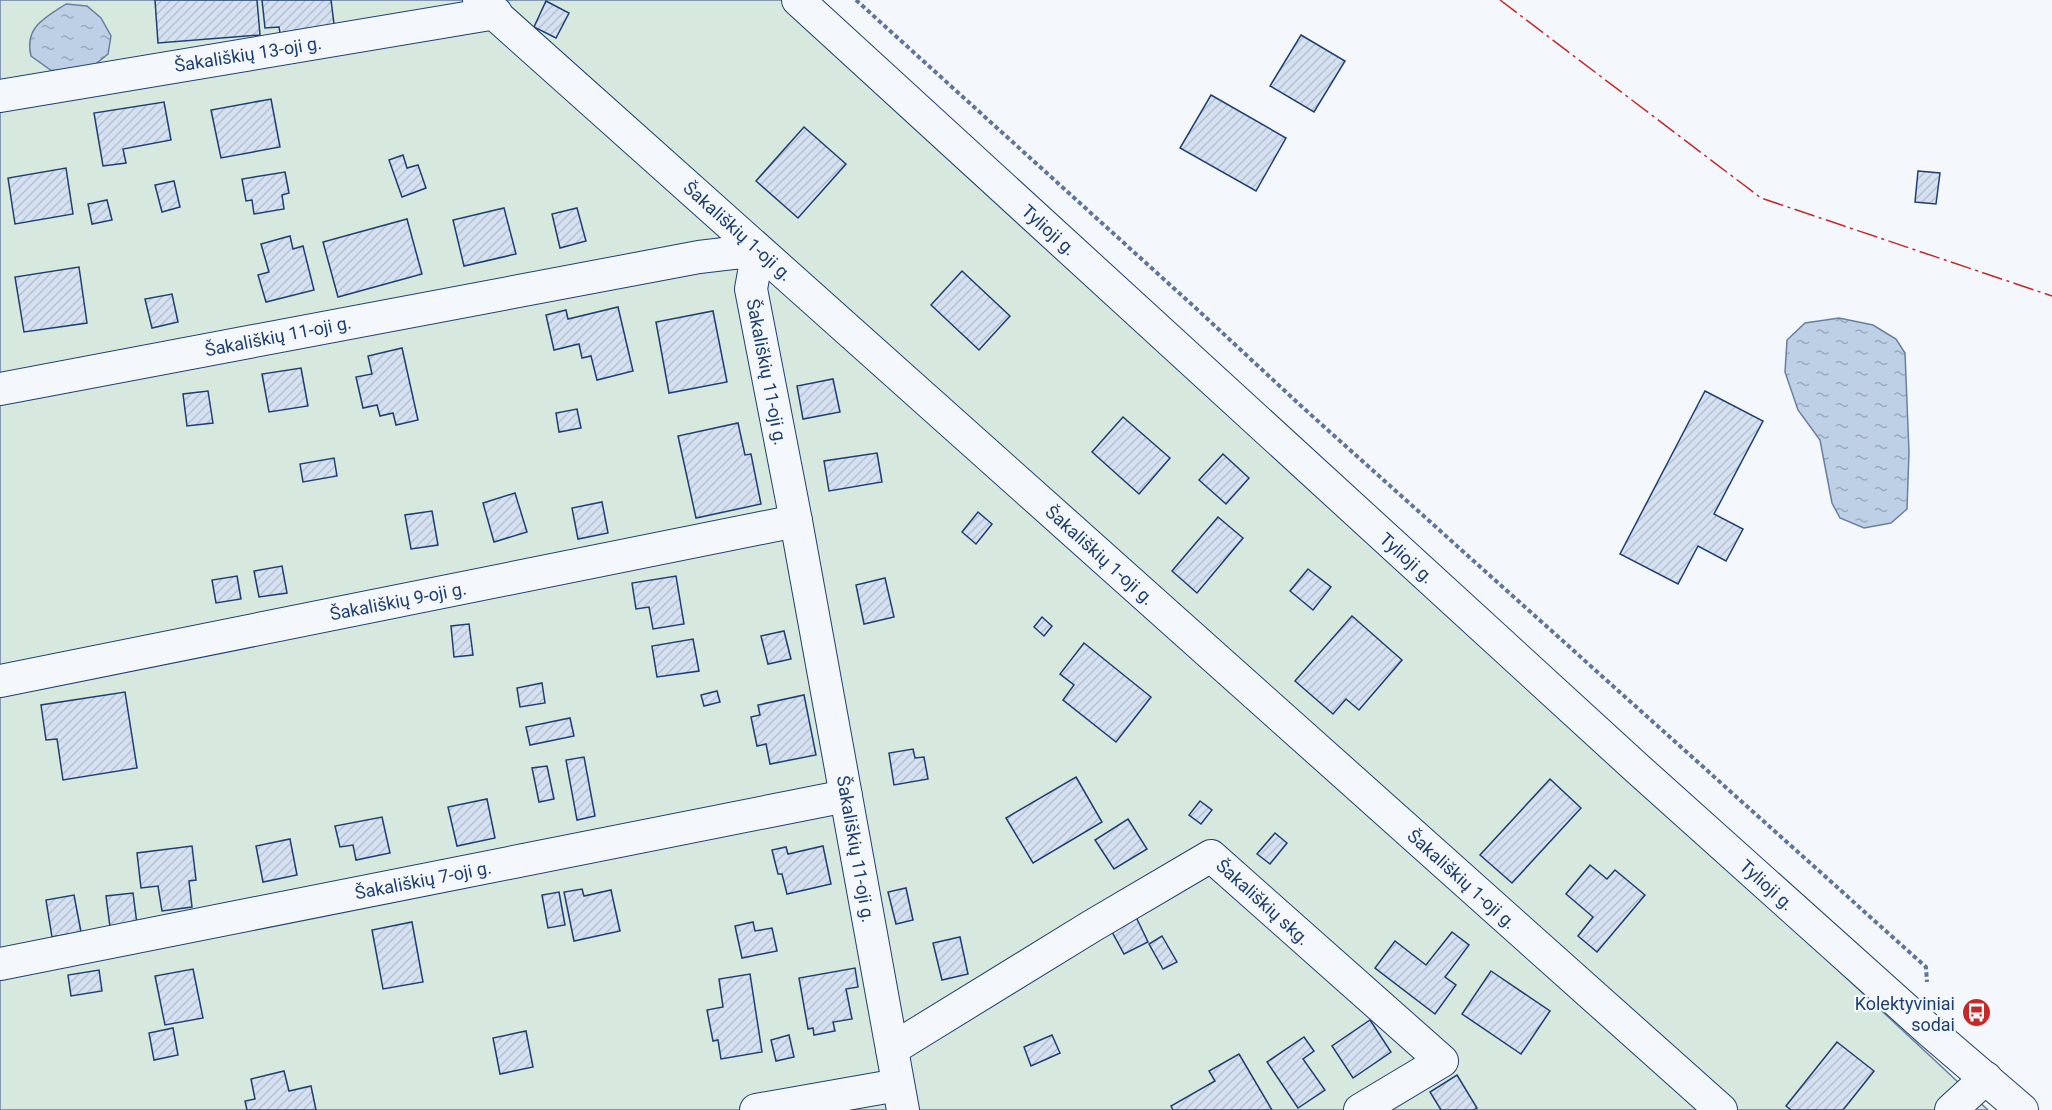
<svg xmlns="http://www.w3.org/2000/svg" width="2052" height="1110" viewBox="0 0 2052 1110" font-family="Roboto,sans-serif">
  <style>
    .green { fill: #d7e8df; stroke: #687fa3; stroke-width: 1.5 }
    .water { fill: url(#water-ripples); stroke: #687fa3; stroke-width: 1.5 }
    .building { fill: url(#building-hatch); stroke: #1d3f73; stroke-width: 1.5 }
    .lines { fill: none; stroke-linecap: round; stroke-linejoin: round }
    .street-casing { stroke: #1d3f73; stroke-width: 34 }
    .path { stroke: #5e769c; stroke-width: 4; stroke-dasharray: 4.5 3; stroke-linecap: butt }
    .street { stroke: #f4f7fb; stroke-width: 32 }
    .power { stroke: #c62828; stroke-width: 1.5; stroke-dasharray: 21 4.5 3 4.5; stroke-linecap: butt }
    .labels { text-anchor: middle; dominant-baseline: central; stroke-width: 4.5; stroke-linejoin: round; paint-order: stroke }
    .street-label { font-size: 18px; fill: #1d3f73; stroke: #f4f7fb }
    .poi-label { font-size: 18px; fill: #1d3f73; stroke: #f4f7fb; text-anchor: end }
  </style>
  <defs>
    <pattern id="water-ripples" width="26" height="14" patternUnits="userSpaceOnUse" patternTransform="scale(1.5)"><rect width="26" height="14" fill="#bed0e5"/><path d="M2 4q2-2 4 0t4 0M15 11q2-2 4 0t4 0" fill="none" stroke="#9aaabe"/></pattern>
    <pattern id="building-hatch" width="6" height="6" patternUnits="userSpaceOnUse" patternTransform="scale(1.5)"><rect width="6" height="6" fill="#d5e0f0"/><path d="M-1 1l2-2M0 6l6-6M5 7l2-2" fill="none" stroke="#b6c1d1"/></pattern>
  </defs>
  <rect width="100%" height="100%" fill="#f4f7fb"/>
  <path class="green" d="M0 0H798L1988 1110H0Z"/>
  <g class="water">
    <path d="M66 4 87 6 101 18 111 36 108 54 93 66 52 71 31 56C24 27 45 18 66 4Z"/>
    <path d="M1839 318 1873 325 1896 339 1905 353 1909 452 1907 509 1891 523 1864 528 1840 518 1832 503 1820 440 1798 410 1785 372 1787 340 1805 323Z"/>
  </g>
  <g class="building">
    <path d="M155 0H257L260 35 158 43Z"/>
    <path d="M262 0H331L335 32 281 39 279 27 265 28Z"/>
    <path d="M546 1 569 13 556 38 534 27Z"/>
    <path d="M1301 35 1345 61 1314 112 1270 86Z"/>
    <path d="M1211 95 1286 138 1256 191 1180 148Z"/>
    <path d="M271 99 280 147 221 158 211 110Z"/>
    <path d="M164 102 171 140 123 149 126 163 103 166 94 113Z"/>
    <path d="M804 127 846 164 798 218 756 181Z"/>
    <path d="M403 155 407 168 418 165 426 188 402 197 389 160Z"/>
    <path d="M66 168 73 214 15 224 8 178Z"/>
    <path d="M1918 171 1940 173 1936 204 1915 202Z"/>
    <path d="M285 172 289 193 282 195 284 209 254 214 252 200 246 201 242 179Z"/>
    <path d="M174 181 180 207 162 212 155 185Z"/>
    <path d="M107 200 112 220 92 224 88 204Z"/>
    <path d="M504 208 516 254 464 266 453 220Z"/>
    <path d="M577 208 586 241 560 248 552 214Z"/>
    <path d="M407 219 422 274 338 297 323 242Z"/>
    <path d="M290 236 293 249 303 246 314 290 266 302 258 275 269 272 261 244Z"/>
    <path d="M79 267 87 323 24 332 15 277Z"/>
    <path d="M962 271 1010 316 979 350 931 305Z"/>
    <path d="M172 294 178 322 152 328 145 299Z"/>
    <path d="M618 307 633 371 597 380 591 356 582 358 579 344 554 350 546 315 566 310 568 319Z"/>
    <path d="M713 311 727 382 669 393 656 322Z"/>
    <path d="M402 348 418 420 396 425 393 413 380 416 377 405 363 408 356 377 372 374 368 356Z"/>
    <path d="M301 368 308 406 269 412 262 374Z"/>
    <path d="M833 379 840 412 803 419 797 386Z"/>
    <path d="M208 391 213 423 187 426 183 394Z"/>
    <path d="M1705 391 1763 421 1714 514 1743 529 1726 561 1698 546 1678 584 1620 554Z"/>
    <path d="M577 409 581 428 559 432 556 413Z"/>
    <path d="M1123 417 1170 458 1139 494 1092 452Z"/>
    <path d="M738 423 745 455 751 454 761 504 696 518 678 436Z"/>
    <path d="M877 453 882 482 829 491 824 461Z"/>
    <path d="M1223 454 1249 478 1226 504 1199 480Z"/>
    <path d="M334 458 337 476 303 482 300 464Z"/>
    <path d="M515 493 527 532 494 542 483 503Z"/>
    <path d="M602 502 608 533 578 539 572 508Z"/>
    <path d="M432 511 438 545 411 549 405 515Z"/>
    <path d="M978 512 992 524 976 544 962 532Z"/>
    <path d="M1218 517 1243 538 1197 593 1172 571Z"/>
    <path d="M282 566 287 593 259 597 254 571Z"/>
    <path d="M1308 569 1331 587 1313 610 1290 591Z"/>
    <path d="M237 576 241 599 216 603 212 580Z"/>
    <path d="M676 576 684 624 653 629 649 607 636 609 632 583Z"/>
    <path d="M885 578 894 617 864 624 856 585Z"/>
    <path d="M1352 616 1402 660 1359 710 1346 699 1333 714 1295 681Z"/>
    <path d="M1042 617 1052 626 1044 636 1034 627Z"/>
    <path d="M469 624 473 655 454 657 451 626Z"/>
    <path d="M784 631 791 659 768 664 761 636Z"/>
    <path d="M693 639 699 671 657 677 652 646Z"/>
    <path d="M1084 643 1151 697 1116 742 1063 700 1074 685 1060 674Z"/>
    <path d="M542 683 545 703 520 707 517 688Z"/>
    <path d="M717 691 720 702 704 706 701 695Z"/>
    <path d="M125 692 137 768 63 780 57 739 46 740 41 705Z"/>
    <path d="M804 695 816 755 770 764 766 744 757 746 751 717 760 715 758 705Z"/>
    <path d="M570 718 574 736 530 745 526 727Z"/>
    <path d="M913 749 915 758 924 757 928 779 894 785 889 753Z"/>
    <path d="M584 757 595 816 577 820 566 760Z"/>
    <path d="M547 766 554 799 539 802 532 768Z"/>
    <path d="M1076 777 1102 822 1033 863 1006 818Z"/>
    <path d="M1550 779 1581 808 1512 883 1480 855Z"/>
    <path d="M487 799 495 838 457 846 448 807Z"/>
    <path d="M1200 801 1212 810 1201 824 1189 815Z"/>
    <path d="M382 817 390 853 356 860 353 845 340 847 335 826Z"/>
    <path d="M1128 819 1147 849 1114 869 1095 840Z"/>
    <path d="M1275 833 1287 843 1270 864 1257 854Z"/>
    <path d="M290 839 297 875 263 882 256 846Z"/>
    <path d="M192 846 196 880 189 881 192 907 162 911 158 886 141 888 137 853Z"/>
    <path d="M823 846 831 884 787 894 782 874H778L772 850 786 847 788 854Z"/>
    <path d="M1590 865 1607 879 1615 870 1645 895 1597 952 1578 936 1593 917 1566 894Z"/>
    <path d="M906 888 913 920 896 924 888 892Z"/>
    <path d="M582 889 584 896 611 890 620 931 574 941 564 892Z"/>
    <path d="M559 892 565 925 548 928 542 895Z"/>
    <path d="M133 893 137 924 110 927 106 896Z"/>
    <path d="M74 895 81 932 52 937 46 900Z"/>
    <path d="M1136 917 1148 942 1124 954 1111 930Z"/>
    <path d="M412 922 423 982 383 989 372 930Z"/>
    <path d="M753 922 755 931 772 928 777 951 742 958 735 926Z"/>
    <path d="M1452 932 1469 945 1445 977 1456 985 1435 1014 1375 968 1395 941 1426 965Z"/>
    <path d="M1162 936 1177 962 1163 969 1149 944Z"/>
    <path d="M960 937 968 974 942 980 933 943Z"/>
    <path d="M855 968 858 987 846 989 852 1019 833 1022 835 1031 814 1035 813 1028 808 1029 799 978Z"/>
    <path d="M193 969 203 1018 165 1025 155 976Z"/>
    <path d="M99 970 102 991 71 996 68 975Z"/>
    <path d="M1491 971 1550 1011 1521 1054 1462 1014Z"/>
    <path d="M750 974 762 1052 721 1059 718 1040 713 1041 707 1010 723 1007 719 979Z"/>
    <path d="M1370 1020 1391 1052 1353 1078 1332 1046Z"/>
    <path d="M173 1028 178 1055 154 1060 149 1033Z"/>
    <path d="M526 1031 533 1067 500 1074 493 1038Z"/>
    <path d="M789 1035 794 1057 776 1061 771 1040Z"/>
    <path d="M1052 1035 1060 1053 1031 1066 1024 1047Z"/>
    <path d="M1304 1037 1314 1051 1303 1059 1325 1090 1298 1108 1267 1062Z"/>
    <path d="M1837 1042 1874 1071 1843 1110H1791L1786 1106Z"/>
    <path d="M1239 1054 1272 1110H1173L1171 1106 1215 1081 1209 1071Z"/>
    <path d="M284 1071 289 1091 311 1086 316 1110H247L245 1101 255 1099 251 1079Z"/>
    <path d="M1457 1075 1477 1108 1474 1110H1441L1430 1092Z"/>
  </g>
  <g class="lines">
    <defs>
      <g id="street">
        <path d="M479 0 1721 1110"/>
        <path d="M798 0 1639 770 1930 1031 2022 1110"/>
        <path d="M0 96 496 13"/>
        <path d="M0 389 699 257 758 250 751 289 796 521 903 1110"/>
        <path d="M0 681 796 521"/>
        <path d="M0 964 846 796"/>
        <path d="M892 1049 1092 926 1211 856 1442 1061 1360 1110"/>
        <path d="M756 1110 898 1085"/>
        <path d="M1951 1110 1986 1078"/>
      </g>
    </defs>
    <use href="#street" class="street-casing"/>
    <path class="path" d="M856 0 1200 312 1300 405 1926 967 1927 982"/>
    <use href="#street" class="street"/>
    <path class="power" d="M1500 0 1761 198 2052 296"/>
  </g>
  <defs>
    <symbol id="bus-disc" viewBox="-11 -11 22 22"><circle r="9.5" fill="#c62828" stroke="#f4f7fb"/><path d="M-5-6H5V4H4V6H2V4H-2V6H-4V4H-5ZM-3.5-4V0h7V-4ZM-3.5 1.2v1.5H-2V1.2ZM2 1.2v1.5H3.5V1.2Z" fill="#fff"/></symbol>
  </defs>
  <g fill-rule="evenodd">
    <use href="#bus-disc" x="1960" y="996" width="33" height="33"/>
  </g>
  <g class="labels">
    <g class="street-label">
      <text transform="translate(248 54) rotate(-9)">Šakališkių 13-oji g.</text>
      <text transform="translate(1049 230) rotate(42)">Tylioji g.</text>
      <text transform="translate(738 231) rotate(42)">Šakališkių 1-oji g.</text>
      <text transform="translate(278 336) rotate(-11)">Šakališkių 11-oji g.</text>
      <text transform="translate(767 372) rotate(79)">Šakališkių 11-oji g.</text>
      <text transform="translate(1100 555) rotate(42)">Šakališkių 1-oji g.</text>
      <text transform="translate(1407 558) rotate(42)">Tylioji g.</text>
      <text transform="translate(398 601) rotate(-11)">Šakališkių 9-oji g.</text>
      <text transform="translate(856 849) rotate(80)">Šakališkių 11-oji g.</text>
      <text transform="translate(1462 879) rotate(42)">Šakališkių 1-oji g.</text>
      <text transform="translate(423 880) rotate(-11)">Šakališkių 7-oji g.</text>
      <text transform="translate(1767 885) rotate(42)">Tylioji g.</text>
      <text transform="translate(1263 902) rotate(42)">Šakališkių skg.</text>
    </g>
    <g class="poi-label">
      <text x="1955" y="1003">Kolektyviniai<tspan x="1955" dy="21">sodai</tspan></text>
    </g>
  </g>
</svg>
